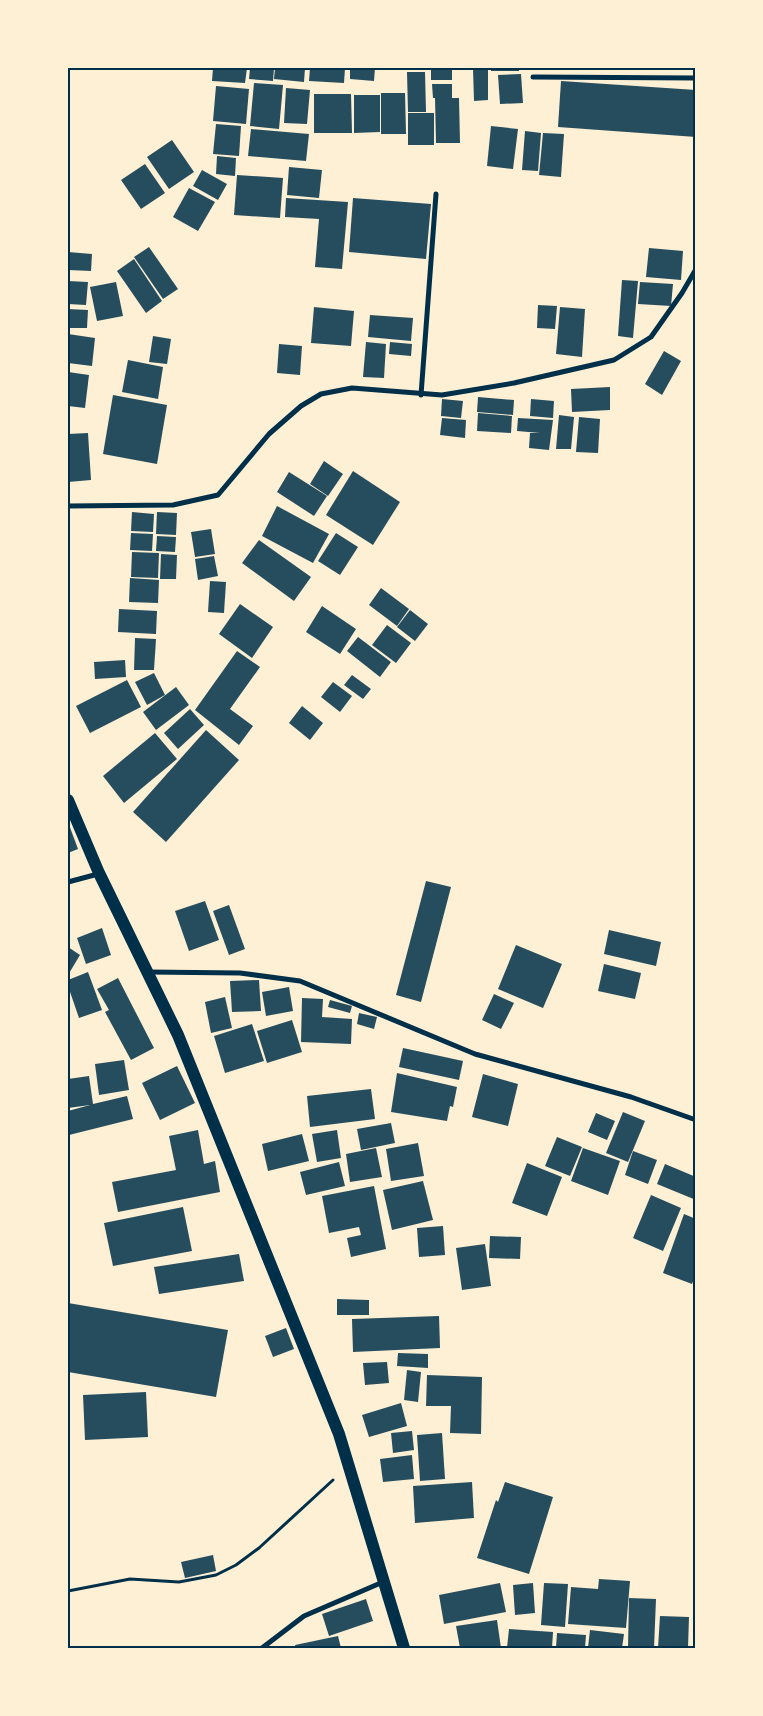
<svg xmlns="http://www.w3.org/2000/svg" width="763" height="1716" viewBox="0 0 763 1716" font-family="Arial,sans-serif">
  <style>
    .building { fill: #264d5e }
    .lines { fill: none; stroke-linecap: round; stroke-linejoin: round }
    .path { stroke: #003049; stroke-width: 3 }
    .minor { stroke: #003049; stroke-width: 5 }
    .primary { stroke: #003049; stroke-width: 12 }
    .neatline { fill: none; stroke: #003049; stroke-width: 2 }
  </style>
  <rect width="100%" height="100%" fill="#fdf0d5"/>
  <g class="building">
    <path d="M213 68H247L245 83 212 81Z"/>
    <path d="M250 68H274L273 81 249 79Z"/>
    <path d="M275 68H305L304 82 274 79Z"/>
    <path d="M310 68H345L344 83 309 81Z"/>
    <path d="M350 68H375L374 81 350 79Z"/>
    <rect x="431" y="68" width="21" height="12"/>
    <path d="M473 68H488V100L474 101Z"/>
    <rect x="491" y="68" width="28" height="3"/>
    <path d="M407 72H425L426 112H408Z"/>
    <path d="M521 74 523 103 500 104 498 75Z"/>
    <path d="M561 81 696 90V137L558 127Z"/>
    <path d="M254 83 283 85 279 129 250 126Z"/>
    <path d="M432 84H452V98H459L460 143H436L435 98H433Z"/>
    <path d="M216 86 249 89 246 124 213 121Z"/>
    <path d="M286 88 310 90 307 124 284 123Z"/>
    <path d="M381 93H405L406 134H381Z"/>
    <path d="M314 94H351L352 133H314Z"/>
    <path d="M354 95H380V132L354 133Z"/>
    <rect x="408" y="113" width="26" height="32"/>
    <path d="M216 124 241 126 239 156 213 154Z"/>
    <path d="M491 126 518 129 513 169 487 166Z"/>
    <path d="M251 129 309 134 306 161 248 156Z"/>
    <path d="M525 131 541 133 538 171 522 170Z"/>
    <path d="M543 133 564 134 561 177 539 175Z"/>
    <path d="M172 140 194 172 169 189 147 157Z"/>
    <path d="M217 156 236 158 235 176 216 174Z"/>
    <path d="M145 164 165 193 141 209 121 180Z"/>
    <path d="M289 167 322 170 319 198 287 195Z"/>
    <path d="M202 170 227 184 218 200 193 186Z"/>
    <path d="M237 175 283 178 280 218 234 215Z"/>
    <path d="M189 188 215 202 198 231 173 217Z"/>
    <path d="M286 198 348 202 342 269 315 267 319 219 285 217Z"/>
    <path d="M353 198 431 204 426 259 349 252Z"/>
    <path d="M149 247 178 289 163 299 134 257Z"/>
    <path d="M649 248 683 251 681 280 646 277Z"/>
    <path d="M68 252 92 254 91 271 68 270Z"/>
    <path d="M134 259 162 301 146 313 117 271Z"/>
    <path d="M622 280 638 281 633 338 618 336Z"/>
    <path d="M68 281 88 282 86 305 68 304Z"/>
    <path d="M116 282 123 316 97 321 90 287Z"/>
    <path d="M640 282 673 284 671 306 638 304Z"/>
    <path d="M538 305 557 306 555 329 537 328Z"/>
    <path d="M314 307 354 311 351 346 311 343Z"/>
    <path d="M560 307 585 309 582 357 556 354Z"/>
    <path d="M68 309 88 310 87 328H68Z"/>
    <path d="M370 315 413 318 411 341 368 337Z"/>
    <path d="M68 334 95 338 92 366 68 363Z"/>
    <path d="M153 336 171 339 167 364 149 362Z"/>
    <path d="M366 342 386 344 384 378 363 377Z"/>
    <path d="M390 342 412 344 411 356 389 354Z"/>
    <path d="M279 344 302 346 300 375 277 373Z"/>
    <path d="M664 351 681 361 662 395 645 384Z"/>
    <path d="M128 360 163 367 158 399 122 392Z"/>
    <path d="M68 372 89 375 85 408 68 406Z"/>
    <path d="M610 387V410L572 412 571 389Z"/>
    <path d="M113 395 167 405 157 464 103 454Z"/>
    <path d="M478 397 514 400 513 415 477 412Z"/>
    <path d="M442 399 463 401 461 418 441 416Z"/>
    <path d="M531 399 554 401 553 418 530 416Z"/>
    <path d="M478 413 512 416 511 433 477 431Z"/>
    <path d="M559 415 574 417 571 449H556Z"/>
    <path d="M579 417 600 419 598 453 576 452Z"/>
    <path d="M442 418 466 420 465 438 440 435Z"/>
    <path d="M518 418 553 420 549 450 529 448 530 433H540L517 431Z"/>
    <path d="M88 433 91 480 68 482V434Z"/>
    <path d="M324 461 343 474 328 496 310 484Z"/>
    <path d="M353 471 400 502 373 545 326 515Z"/>
    <path d="M289 472 327 496 314 516 277 492Z"/>
    <path d="M277 506 329 534 313 563 262 536Z"/>
    <path d="M132 512 154 514 153 532 131 531Z"/>
    <path d="M157 512 177 513 176 535 156 534Z"/>
    <path d="M211 529 215 554 195 557 191 532Z"/>
    <path d="M131 533 153 534 152 551 130 550Z"/>
    <path d="M336 533 358 547 340 575 318 561Z"/>
    <path d="M157 536 176 537 175 552 156 551Z"/>
    <path d="M259 540 311 577 294 601 242 563Z"/>
    <path d="M132 552 159 553 158 578 131 577Z"/>
    <path d="M161 554 177 555 176 579H160Z"/>
    <path d="M214 556 218 576 198 580 195 559Z"/>
    <path d="M130 578 159 580 158 603 129 602Z"/>
    <path d="M210 581 226 582 224 613 208 612Z"/>
    <path d="M381 588 409 609 397 626 369 605Z"/>
    <path d="M240 604 273 627 252 658 219 634Z"/>
    <path d="M322 606 356 629 340 654 306 632Z"/>
    <path d="M119 609 157 611 156 634 118 632Z"/>
    <path d="M410 610 428 624 415 641 397 627Z"/>
    <path d="M387 625 411 643 396 663 372 645Z"/>
    <path d="M358 637 391 662 380 677 347 651Z"/>
    <path d="M135 638 156 639 154 670H134Z"/>
    <path d="M237 651 260 667 230 709 253 726 239 745 195 710Z"/>
    <path d="M125 660 126 677 95 679 94 662Z"/>
    <path d="M154 673 165 695 147 705 135 682Z"/>
    <path d="M352 675 371 689 363 699 344 685Z"/>
    <path d="M127 680 141 707 90 733 76 706Z"/>
    <path d="M333 682 352 696 340 712 321 697Z"/>
    <path d="M176 687 189 705 156 730 143 712Z"/>
    <path d="M302 706 323 723 310 740 289 723Z"/>
    <path d="M190 709 204 725 178 749 164 733Z"/>
    <path d="M206 730 239 760 166 842 133 812Z"/>
    <path d="M155 733 177 759 124 803 103 776Z"/>
    <path d="M68 822 78 849 68 853Z"/>
    <path d="M426 881 451 887 421 1002 396 995Z"/>
    <path d="M205 901 219 940 189 951 175 911Z"/>
    <path d="M229 905 245 949 229 955 213 911Z"/>
    <path d="M102 928 111 955 86 964 77 938Z"/>
    <path d="M609 930 661 942 656 966 604 954Z"/>
    <path d="M516 945 562 964 543 1008 498 989Z"/>
    <path d="M68 947 80 955 68 975Z"/>
    <path d="M604 964 641 973 635 999 598 991Z"/>
    <path d="M88 972 102 1010 79 1018 68 986V980Z"/>
    <path d="M118 978 154 1048 131 1060 105 1012 109 1010 97 989Z"/>
    <path d="M259 980 261 1011 232 1012 230 981Z"/>
    <path d="M289 987 293 1011 266 1016 262 992Z"/>
    <path d="M494 994 514 1003 501 1029 482 1020Z"/>
    <path d="M225 997 232 1028 211 1033 205 1002Z"/>
    <path d="M302 998 323 999 322 1017 352 1019 351 1044 301 1042Z"/>
    <path d="M330 1000 352 1006 350 1013 328 1007Z"/>
    <path d="M359 1013 377 1017 374 1029 357 1024Z"/>
    <path d="M292 1020 302 1052 267 1063 257 1031Z"/>
    <path d="M252 1024 264 1061 225 1073 214 1036Z"/>
    <path d="M403 1048 463 1061 459 1080 399 1067Z"/>
    <path d="M124 1060 129 1090 99 1095 95 1064Z"/>
    <path d="M177 1066 195 1103 160 1120 142 1083Z"/>
    <path d="M397 1073 457 1087 453 1107 450 1106 447 1121 391 1112Z"/>
    <path d="M483 1074 518 1084 508 1126 472 1117Z"/>
    <path d="M89 1076 93 1104 127 1096 133 1119 69 1135 68 1111 90 1105 68 1108V1079Z"/>
    <path d="M371 1089 375 1119 310 1127 307 1096Z"/>
    <path d="M623 1112 645 1121 628 1162 606 1153Z"/>
    <path d="M596 1113 615 1121 607 1140 588 1132Z"/>
    <path d="M391 1123 395 1143 361 1150 357 1129Z"/>
    <path d="M198 1130 204 1164 215 1161 220 1192 118 1212 112 1182 176 1170 169 1136Z"/>
    <path d="M337 1130 341 1158 317 1162 312 1134Z"/>
    <path d="M302 1134 309 1161 268 1171 262 1144Z"/>
    <path d="M557 1137 582 1147 570 1176 545 1166Z"/>
    <path d="M418 1143 424 1176 391 1181 386 1149Z"/>
    <path d="M376 1148 382 1177 350 1182 346 1154Z"/>
    <path d="M583 1148 620 1161 608 1195 571 1181Z"/>
    <path d="M633 1151 657 1160 648 1184 625 1175Z"/>
    <path d="M339 1162 345 1186 306 1195 300 1172Z"/>
    <path d="M527 1163 562 1177 547 1216 512 1203Z"/>
    <path d="M665 1164 696 1177V1200L657 1184Z"/>
    <path d="M423 1181 433 1220 392 1230 383 1190Z"/>
    <path d="M374 1186 386 1249 351 1257 347 1238 361 1235 359 1227 329 1233 322 1196Z"/>
    <path d="M651 1195 681 1208 663 1251 633 1238Z"/>
    <path d="M183 1207 192 1251 113 1266 104 1223Z"/>
    <path d="M684 1214 696 1219V1273L692 1284 663 1273Z"/>
    <path d="M443 1226 445 1255 419 1257 417 1228Z"/>
    <path d="M490 1236 521 1237 520 1259 489 1258Z"/>
    <path d="M485 1244 491 1286 462 1290 456 1248Z"/>
    <path d="M239 1254 244 1281 159 1294 154 1267Z"/>
    <path d="M337 1299 369 1300V1315H337Z"/>
    <path d="M68 1303 228 1330 216 1397 68 1372Z"/>
    <path d="M439 1316 440 1348 353 1352 352 1319Z"/>
    <path d="M286 1328 294 1349 273 1357 265 1336Z"/>
    <path d="M398 1353 428 1354V1368L397 1366Z"/>
    <path d="M387 1362 389 1383 365 1385 363 1363Z"/>
    <path d="M407 1370 421 1372 418 1402 404 1400Z"/>
    <path d="M427 1375 482 1377 481 1434 450 1433 451 1406H426Z"/>
    <path d="M146 1392 148 1437 85 1440 83 1395Z"/>
    <path d="M401 1403 407 1426 369 1437 362 1415Z"/>
    <path d="M412 1431 414 1450 393 1453 391 1433Z"/>
    <path d="M442 1433 445 1479 420 1481 417 1435Z"/>
    <path d="M412 1455 414 1479 383 1482 380 1459Z"/>
    <path d="M472 1482 474 1518 415 1523 413 1486Z"/>
    <path d="M505 1482 553 1497 529 1574 477 1558 496 1500 498 1502Z"/>
    <path d="M213 1555 216 1571 185 1578 181 1562Z"/>
    <path d="M599 1579 630 1581 626 1628 568 1624 571 1587 598 1589Z"/>
    <path d="M500 1583 506 1612 444 1624 439 1595Z"/>
    <path d="M533 1583 535 1613 515 1615 513 1585Z"/>
    <path d="M544 1583 568 1584 565 1627 541 1625Z"/>
    <path d="M629 1598 656 1599 654 1648H628Z"/>
    <path d="M366 1599 373 1621 329 1636 322 1614Z"/>
    <path d="M660 1616 689 1617 688 1648H658Z"/>
    <path d="M497 1620 501 1648H460L456 1626Z"/>
    <path d="M509 1629 553 1632 552 1648H507Z"/>
    <path d="M590 1630 624 1634 622 1648H588Z"/>
    <path d="M557 1633 586 1635 585 1648H556Z"/>
    <path d="M338 1636 341 1648H296L295 1645Z"/>
  </g>
  <g class="lines">
    <path class="path" d="M68 1591 130 1579 179 1582 216 1575 236 1565 259 1548 333 1480"/>
    <g class="minor">
      <path d="M533 77 696 78"/>
      <path d="M421 395 436 194"/>
      <path d="M68 506 173 505 218 495 269 434 301 406 321 394 352 388 442 395 514 383 614 360 651 337 682 293 696 269"/>
      <path d="M68 882 98 874"/>
      <path d="M148 972 240 973 300 981 475 1054 631 1097 696 1120"/>
      <path d="M262 1648 304 1616 383 1582"/>
    </g>
    <path class="primary" d="M68 800 99 873 178 1035 339 1434 404 1648"/>
  </g>
  <rect width="763" height="1716" fill="none" stroke="#fdf0d5" stroke-width="138"/>
  <rect x="69" y="69" width="625" height="1578" class="neatline"/>
</svg>
